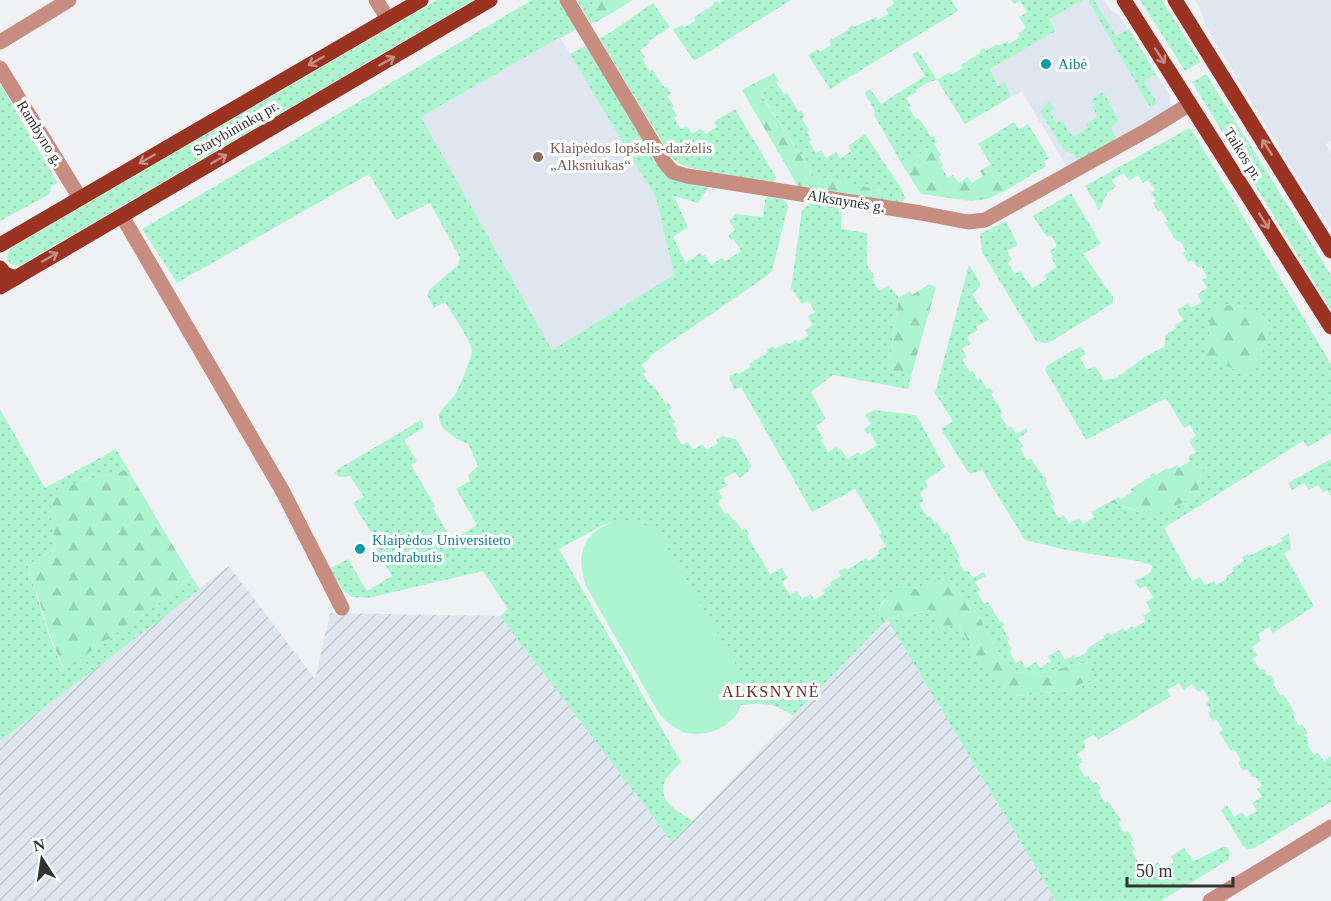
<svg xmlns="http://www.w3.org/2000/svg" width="1331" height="901" viewBox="0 0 1331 901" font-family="Georgia,serif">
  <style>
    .built { fill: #dfe6ef }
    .industrial { fill: url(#industrial-furrows) }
    .grass { fill: url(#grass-dots) }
    .forest { fill: url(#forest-firs) }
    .garden { fill: #adf5d1 }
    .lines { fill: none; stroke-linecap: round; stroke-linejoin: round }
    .minor { stroke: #c88d81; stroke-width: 15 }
    .major { stroke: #9a3321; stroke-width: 15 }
    .oneway { stroke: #c78e85 }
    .culture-dot { fill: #0f9aa8; stroke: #fefeff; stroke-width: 2 }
    .education-dot { fill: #8d6e63; stroke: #fefeff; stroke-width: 2 }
    .labels { text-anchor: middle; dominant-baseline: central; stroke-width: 6; stroke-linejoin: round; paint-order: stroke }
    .culture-label { font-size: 15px; fill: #0d838f; stroke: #fefeff; text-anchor: start }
    .street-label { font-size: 15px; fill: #333435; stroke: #fefeff }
    .education-label { font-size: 15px; fill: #785e54; stroke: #fefeff; text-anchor: start }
    .neighbourhood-label { font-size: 16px; letter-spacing: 1.5px; fill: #712b24; stroke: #fefeff }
  </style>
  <defs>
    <pattern id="industrial-furrows" width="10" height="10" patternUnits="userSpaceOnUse" patternTransform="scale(1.5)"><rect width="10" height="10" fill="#dfe6ef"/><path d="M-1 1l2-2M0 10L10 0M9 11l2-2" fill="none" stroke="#c0c6ce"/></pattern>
    <pattern id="grass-dots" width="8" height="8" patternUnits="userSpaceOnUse" patternTransform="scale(1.5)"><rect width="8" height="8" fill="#adf5d1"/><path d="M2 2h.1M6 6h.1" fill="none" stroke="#95d3b4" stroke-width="1.8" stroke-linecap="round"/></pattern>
    <pattern id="forest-firs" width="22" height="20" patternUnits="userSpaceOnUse" patternTransform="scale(1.5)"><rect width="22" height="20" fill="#adf5d1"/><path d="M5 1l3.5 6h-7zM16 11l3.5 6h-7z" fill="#95d3b4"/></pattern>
  </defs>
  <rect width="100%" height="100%" fill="#eff1f4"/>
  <g class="built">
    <path d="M1083 0H1103L1112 11 1118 15 1137 42 1170 96V102L1169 107 1161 115 1067 167 1022 92 1011 97 1005 82 998 86 990 69 1056 31 1049 19Z"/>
    <path d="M1195 0H1331V141L1326 144 1331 153V228L1314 204 1205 25 1201 10Z"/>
    <path d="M560 37 656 198 674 276 552 350 421 117Z"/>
  </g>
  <path class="industrial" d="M229 566 315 679 330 613 500 616 672 842 887 619 1056 901H0V741Z"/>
  <g class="grass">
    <path d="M437 0H474L21 265 17 266 9 263 7 255 11 248Z"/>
    <path d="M532 0H560L577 29 561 38 560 37 421 117 552 350 674 275 656 198 570 54 587 45 656 164C674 183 684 182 708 188L698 203 674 196 688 227 673 237 686 263 700 253 703 256 705 255 711 265 722 258 725 261 741 251 734 239 731 240 728 235 735 230 729 221 736 214 763 217 765 199 768 197C776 198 786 197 788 207L772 271 767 276 650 356 651 358 641 365 646 372 643 374 651 386 653 385 666 404 668 403 672 408 668 411 675 422 673 424 678 431 675 434 682 445 688 442 693 450 702 444 707 450 718 443 716 439 723 436 735 439 738 442 751 466 747 473 739 478 735 472 724 478 727 485 718 491 723 498 718 502 725 514 728 513 733 520H735L742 530 745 528 749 534 747 536 770 574 782 568 788 578 782 582 790 595 797 591 802 599 811 594 814 600 825 593 823 590 831 585 830 582 841 576 839 571 845 568 847 570 866 558 869 561 879 554 878 551 886 546 879 535 882 533 855 489 812 512 741 387 734 390 729 377 737 372 739 374 750 367 749 364 768 352 767 349 773 346 775 349 787 342 789 344 796 340 798 342 808 336 805 330 813 325 808 316 815 312 808 301 802 304 791 288 802 210 811 203 842 208 841 229 867 233V265L875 277 872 279 879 291 888 286 890 290 892 289 899 298 888 369 911 376 908 389 833 375 811 392 826 419 816 426 823 438 821 440 828 452 836 447 839 450 841 449 847 459 858 452 861 455 877 445 870 433 867 434 864 429 871 424 865 415 874 410 916 415 945 467 925 481 928 487 920 493 924 501 919 504 927 517 930 516 935 524 937 522 944 534 947 532 950 536 949 538 960 557 957 559 965 572 968 570 973 578 984 572 986 576 975 582 980 590 977 592 984 604 988 602 1000 622 1002 621 1005 625 1002 627 1009 639 1007 641 1012 649 1009 651 1016 663 1021 660 1026 668 1036 662 1040 668 1051 661 1048 656 1059 650 1065 660 1074 655 1076 658 1087 652 1086 649 1104 638 1103 636 1109 632 1112 635 1123 628 1125 631 1133 626 1134 628 1146 621 1143 616 1151 611 1146 602 1153 597 1146 586 1140 589 1135 581 1150 573 1153 566 1138 561 1071 551 1025 540 982 470 971 474 968 472 941 429 953 421 935 393 969 265 980 282V287L972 294 989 320 976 327 978 330 967 337 971 343 962 349 967 357 962 360 970 372 973 371 977 379 980 378 987 389 990 388 993 392 991 394 1003 413 1000 415 1008 428 1011 426 1016 434 1026 428 1028 432 1018 438 1023 446 1020 448 1027 460 1031 458 1043 477 1045 476 1047 481 1045 483 1052 495 1050 497 1055 505 1052 507 1059 518 1064 515 1069 523 1079 518 1083 524 1094 517 1091 512 1110 502 1139 512 1207 474 1190 461 1188 457 1196 452 1189 441 1196 436 1190 425 1184 428 1166 398 1086 440 1045 370 1046 366 1081 346 1086 354 1080 358 1087 370 1095 366 1104 380 1116 378 1145 357 1165 346V335L1176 328 1175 325 1183 320 1177 310 1188 303 1191 308 1202 302 1197 294 1207 288 1202 280 1207 277 1201 266 1198 268 1192 260 1188 262 1183 253 1186 251 1180 241 1177 242 1165 223 1168 221 1161 210 1158 212 1153 203 1156 201 1151 193 1155 190 1148 180 1143 183 1138 175 1129 181 1124 173 1112 180 1116 187 1108 192 1099 210 1085 186 1189 128 1193 132 1331 364V433L1308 447 1303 441 1164 528 1192 581 1200 577 1205 585 1214 581 1216 585 1227 579 1226 576 1234 571 1232 568 1244 561 1242 557 1248 554 1249 556 1270 545 1272 547 1283 541 1281 538 1289 533 1291 549 1284 553 1314 606 1273 633 1269 627 1258 634 1261 641 1252 647 1257 655 1253 659 1260 670 1263 669 1268 676 1271 675 1275 681 1273 684 1280 695 1283 694 1295 713 1293 715 1299 726 1302 724 1308 733 1305 735 1309 742 1307 744 1314 755 1318 753 1324 761 1331 756V802L1254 848 1248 849 1243 846 1221 810 1227 805 1234 817 1242 812 1246 817 1257 811 1252 803 1262 797 1257 789 1262 786 1255 776 1252 777 1247 769 1243 771 1238 763 1241 760 1235 750 1231 751 1219 732 1223 730 1216 719 1213 721 1208 713 1211 711 1206 702 1210 700 1203 689 1198 692 1192 684 1184 690 1179 683 1167 690 1171 696 1163 701 1098 740 1094 734 1083 741 1086 748 1077 754 1083 762 1078 766 1085 777 1088 776 1093 783 1096 782 1101 788 1098 791 1105 803 1108 801 1121 820 1118 822 1124 833 1128 831 1133 840 1130 842 1135 849 1132 851 1139 863 1144 860 1149 868 1158 862 1163 869 1174 862 1171 856 1184 848 1194 861 1223 847H1227C1230 852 1231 855 1228 860L1161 901H1056L887 619 930 610 958 623 980 663 1018 696 1068 690 1092 679 1088 662 1035 674 1017 672 1001 658 980 618 951 583 924 592 903 587 891 593 882 602 878 614 883 623 793 716C773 702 765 703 741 705L743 688 617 520 601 526 559 549 681 762C676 768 669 774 665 781 656 800 680 813 693 821L672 842 500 616 508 609 483 571 368 598 352 597 344 591 329 569 348 559 367 591 392 576 371 540 374 537 353 503 364 497 350 476 340 477 335 473 338 469 421 420 424 427 404 440 417 461 411 465 435 506 433 508 452 540 477 525 456 489 470 481 468 475 478 466 468 444C458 441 434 427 440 413 442 408 451 400 455 395 458 390 472 357 472 351 471 341 451 312 445 302L434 308 427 295 430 289 458 265 460 258 430 203 396 220 369 174 177 283 142 229Z"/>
    <path d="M577 0H591L603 18 596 22 590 23Z"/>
    <path d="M724 0H791L694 61 673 30 682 25 684 27 695 21 694 17 713 5V3L717 1 719 3Z"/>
    <path d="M892 0H951L958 11 830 89 808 55 817 49 820 52 831 45 829 41 849 29 848 28 853 25 854 27 876 17 878 20 888 14 886 9 894 4Z"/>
    <path d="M1011 0H1083L1049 19 1056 31 990 69 998 86 1005 82 1011 97 965 124 937 80 928 82 916 90 917 92 906 98 911 106 909 108 916 119 919 118 931 137 934 136 937 142 903 166 874 115 875 111 865 94V92L870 89 881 104 925 76 912 54 918 51 937 80 949 72 951 75 962 68 961 65 980 53V51L984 48 986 51 997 44 998 46 1007 41 1009 44 1020 37 1018 33 1026 28 1019 17 1027 12 1020 1 1014 4Z"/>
    <path d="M1088 0H1094L1116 36 1129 29 1156 74 1144 81 1156 101V104L1151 107 1148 104Z"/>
    <path d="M1140 0H1162L1201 62 1185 71Z"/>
    <path d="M653 3 670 27 649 41 650 43 640 50 645 57 642 59 650 71 652 69 665 88 667 87 671 93 667 96 674 106 672 108 677 116 674 118 681 129 687 126 692 134 701 128 706 134 717 127 714 122 735 109 776 177 773 182C752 179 692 173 677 162 673 160 670 155 668 152L599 38 608 34Z"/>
    <path d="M1206 74 1331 275V310L1192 82Z"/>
    <path d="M776 83 784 94 787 93 799 112 801 111 805 117 802 119 809 130 807 132 811 140 809 142 816 153 821 150 826 158 836 152 840 159 851 151 848 146 865 134 901 188 905 198 901 203 890 201 889 192 814 176 761 94Z"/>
    <path d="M0 84 58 183 51 186 50 194 0 221Z"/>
    <path d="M1103 92 1119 120 1111 128 1117 139 1078 161 1075 155 1064 150 1040 111 1049 101 1054 109 1050 112 1056 123 1062 120 1073 137 1088 128 1086 124 1098 117 1093 107 1095 106 1091 100Z"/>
    <path d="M1014 122 1019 129 1028 124 1049 158 1044 161 1046 166 1007 190 978 144Z"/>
    <path d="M1071 193 1101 244 1083 254 1113 297V303L1052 341 1045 343 1036 341 982 252 980 234 1006 221 1018 245 1007 251 1012 260 1008 263 1015 274 1020 271 1032 288 1047 279 1045 275 1057 267 1051 258 1053 257 1050 251 1057 246 1051 235 1047 237 1033 216Z"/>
    <path d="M0 409 45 488 116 449 128 470 80 481 50 509 56 547 28 567 49 636 63 669 168 597 191 576 200 589 0 741Z"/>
    <path d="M1331 459V496L1327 490 1323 492 1318 485 1309 490 1304 483 1292 490 1288 483Z"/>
  </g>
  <g class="forest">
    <path d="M591 0H633L603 18Z"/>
    <path d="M774 73 779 81 761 95 814 176 890 192V201L798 186 742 90Z"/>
    <path d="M934 144 941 155 939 157 943 165 941 167 948 178 953 175 959 183 968 177 972 183 983 176 980 171 991 164 1007 190 987 199 971 201 921 194 903 166Z"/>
    <path d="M929 284 936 287 911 376 888 369 899 298 910 291 912 295Z"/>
    <path d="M1229 305 1261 312 1273 326 1249 376 1207 357 1211 311Z"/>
    <path d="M1190 461 1208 474 1189 500 1152 516 1110 502 1119 497 1121 499 1132 492 1131 489 1150 477V475L1154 473 1156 475 1167 468 1168 470 1177 465 1179 468Z"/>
    <path d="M128 470 191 576 168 597 64 670 50 636 37 594 28 567 56 547 50 509 59 491 80 481Z"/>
    <path d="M938 579 951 583 980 618 1001 658 1017 672 1036 674 1088 662 1094 669 1092 679 1068 690 1018 696 1001 687 980 663 958 623 940 630 929 610 887 619 883 623 878 614C882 603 891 588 904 587 910 587 918 590 924 591L928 583Z"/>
  </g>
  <path class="garden" d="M617 520C641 520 646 523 663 540L740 671C742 682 744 693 741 704 735 727 705 739 683 732 674 728 667 722 660 715L586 586C575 552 583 533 617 520Z"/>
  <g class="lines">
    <g class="minor">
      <path d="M376 0 388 19"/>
      <path d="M567 0 665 163 673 172 687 176 921 213 968 222 985 220 1151 128 1190 104"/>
      <path d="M0 42 69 0"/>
      <path d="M0 68 80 198"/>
      <path d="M122 216 282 490 342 608"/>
      <path d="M1210 901 1331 827"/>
    </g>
    <g class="major">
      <path d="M1124 0 1331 327"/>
      <path d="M1175 0 1331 251"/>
      <path d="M0 245 421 0"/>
      <path d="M0 268 5 274 16 278"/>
      <path d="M0 287 490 0"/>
    </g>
  </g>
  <defs><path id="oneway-shaft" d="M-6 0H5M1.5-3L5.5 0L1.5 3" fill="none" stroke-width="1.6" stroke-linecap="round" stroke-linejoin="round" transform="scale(1.5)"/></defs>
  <g class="oneway">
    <use href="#oneway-shaft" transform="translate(1160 56) rotate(57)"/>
    <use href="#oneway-shaft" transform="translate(316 61) rotate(150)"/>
    <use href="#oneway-shaft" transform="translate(387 61) rotate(-30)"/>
    <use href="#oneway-shaft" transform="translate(1267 147) rotate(-122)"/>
    <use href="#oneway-shaft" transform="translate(147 159) rotate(150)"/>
    <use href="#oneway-shaft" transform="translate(219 159) rotate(-30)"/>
    <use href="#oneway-shaft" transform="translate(1264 221) rotate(58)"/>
    <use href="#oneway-shaft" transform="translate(50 257) rotate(-30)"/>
  </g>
  <g class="culture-dot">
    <circle cx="1046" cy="64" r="6"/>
    <circle cx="360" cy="549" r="6"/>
  </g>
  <circle class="education-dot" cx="538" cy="157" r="6"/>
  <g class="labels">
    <g class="culture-label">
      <text x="1058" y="64">Aibė</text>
      <text x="372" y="540">Klaipėdos Universiteto<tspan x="372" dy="17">bendrabutis</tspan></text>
    </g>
    <g class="street-label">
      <text transform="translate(236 128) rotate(-30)">Statybininkų pr.</text>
      <text transform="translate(40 133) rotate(58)">Rambyno g.</text>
      <text transform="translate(1243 154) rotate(58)">Taikos pr.</text>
      <text transform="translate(846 201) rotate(9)">Alksnynės g.</text>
    </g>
    <g class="education-label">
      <text x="550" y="148">Klaipėdos lopšelis-darželis<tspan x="550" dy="17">„Alksniukas“</tspan></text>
    </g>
    <g class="neighbourhood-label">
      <text x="771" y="691">ALKSNYNĖ</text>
    </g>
  </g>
  <g transform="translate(42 859) rotate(348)" stroke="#fefeff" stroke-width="4.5" paint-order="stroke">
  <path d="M0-4.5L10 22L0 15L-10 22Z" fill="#333435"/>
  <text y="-9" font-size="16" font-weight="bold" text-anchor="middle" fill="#333435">N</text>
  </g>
  <path d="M1127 877v9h106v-9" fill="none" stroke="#333435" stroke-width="3"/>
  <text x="1136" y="877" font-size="18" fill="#333435" stroke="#fefeff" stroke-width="4.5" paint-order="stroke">50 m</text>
</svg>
